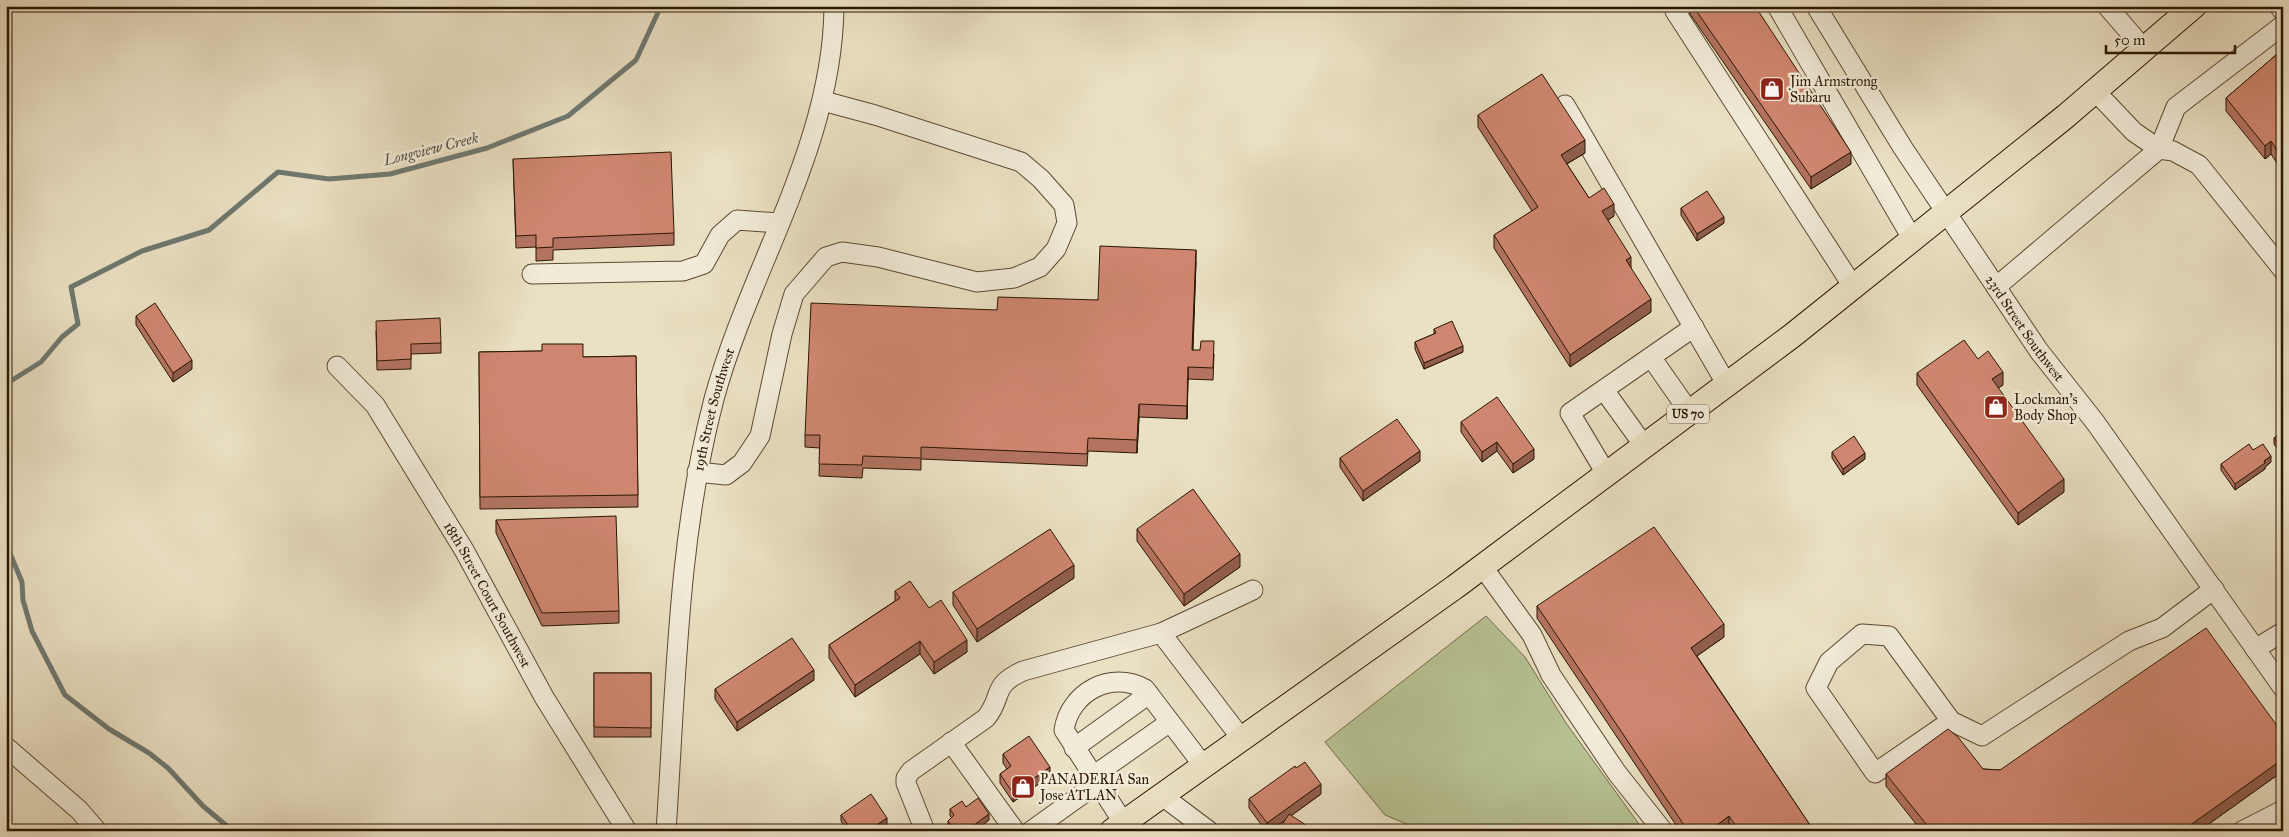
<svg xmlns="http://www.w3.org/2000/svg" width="2289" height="837" viewBox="0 0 2289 837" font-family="'IM FELL Great Primer',serif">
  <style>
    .green { fill: #b7c293; stroke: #716c4a }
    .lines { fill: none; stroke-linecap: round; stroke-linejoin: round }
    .stream { stroke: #6e7971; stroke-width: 5 }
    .minor-casing { stroke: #5b4932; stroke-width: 21 }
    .major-casing { stroke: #2b1701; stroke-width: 26 }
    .minor { stroke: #f1ebd8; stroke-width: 19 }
    .major { stroke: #eae0c3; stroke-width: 24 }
    .wall { fill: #b27360; stroke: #2b1701 }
    .shaded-wall { fill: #915e4e; stroke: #2b1701 }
    .building { fill: #cf8670; stroke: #2b1701 }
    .labels { text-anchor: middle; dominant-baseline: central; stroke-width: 5; stroke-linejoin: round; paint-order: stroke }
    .shield { fill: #f1ebd8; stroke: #665742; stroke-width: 1 }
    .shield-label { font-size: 12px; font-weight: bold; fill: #2b1701 }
    .poi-label { font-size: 14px; fill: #2b1701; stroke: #f1ebd8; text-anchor: start }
    .street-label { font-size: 14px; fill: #2b1701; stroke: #f1ebd8 }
    .water-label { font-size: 15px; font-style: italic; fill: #525042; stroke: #f1ebd8 }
  </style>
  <rect width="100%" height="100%" fill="#eae0c3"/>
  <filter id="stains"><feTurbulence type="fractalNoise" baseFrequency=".004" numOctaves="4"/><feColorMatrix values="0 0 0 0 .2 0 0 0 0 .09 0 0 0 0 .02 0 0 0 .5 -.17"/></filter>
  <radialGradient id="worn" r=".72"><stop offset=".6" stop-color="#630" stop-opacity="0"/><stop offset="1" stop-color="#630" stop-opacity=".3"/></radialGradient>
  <path class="green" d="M1486 616 1525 657 1566 723 1644 831H1423L1385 815 1325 742Z"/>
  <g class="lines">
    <g class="stream">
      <path d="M6 384 41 362 62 337 78 324 71 287 142 251 209 230 278 172 329 179 390 174 487 148 568 116 636 60 661 6"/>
      <path d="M6 544 22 582 23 600 32 631 65 695 109 729 149 753 168 768 203 806 233 831"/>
    </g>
    <defs>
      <g id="minor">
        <path d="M1682 6 1675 11 1854 288"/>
        <path d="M1777 6 1913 240"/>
        <path id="s1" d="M1816 6 1903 148 2039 351 2095 422 2283 688"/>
        <path d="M2107 6 2144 49"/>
        <path d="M2279 6 2283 11"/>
        <path d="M2095 91 2134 132 2159 149 2173 151 2199 165 2283 270"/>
        <path d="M1565 105 1727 385"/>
        <path d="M532 274 683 271 704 264 720 235 737 220 779 223"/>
        <path d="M1996 287 2159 149 2176 107 2283 25"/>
        <path d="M1651 357 1690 413"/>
        <path id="s2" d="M337 366 375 405 464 550 544 697 627 831"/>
        <path d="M1604 390 1645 447"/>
        <path d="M697 472 726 475 742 463 760 436 782 334 794 294 826 257 842 252 878 257 977 282 1014 278 1040 267 1056 249 1067 223 1064 205 1041 179 1021 162 875 115 823 101"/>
        <path d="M1607 475 1570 413 1694 327"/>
        <path d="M1482 566 1532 635 1551 675 1617 773 1663 831"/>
        <path d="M2255 649 2283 632"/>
        <path d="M1951 721 1889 636 1862 634 1829 662 1816 688 1875 773 1951 721 1982 736 2129 641 2162 628 2214 589"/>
        <path d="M1241 738 1161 633 1253 590"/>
        <path d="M951 742 1015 831"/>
        <path d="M6 747 79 810 97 831"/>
        <path d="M1074 748 1149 694"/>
        <path d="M1093 776 1170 722"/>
        <path d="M1161 795 1209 831"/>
        <path d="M1123 822 1064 730C1070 692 1111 670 1145 689L1203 765"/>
        <path id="s3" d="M666 831C676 687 677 540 714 399 750 267 833 146 834 6"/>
        <path d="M925 831 906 783V778L911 771 986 718C1004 696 990 686 1023 671L1161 633"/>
        <path d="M1031 831 1098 783"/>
        <path d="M2242 831 2283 810"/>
      </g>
      <path id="major" d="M1112 831 1455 587 1793 335 2066 116 2194 6"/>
    </defs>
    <use href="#minor" class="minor-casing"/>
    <use href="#major" class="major-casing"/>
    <use href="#minor" class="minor"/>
    <use href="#major" class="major"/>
  </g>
  <g class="wall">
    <path d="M1690 6H1755L1851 164 1811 189 1690 14Z"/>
    <path d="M2283 49V172L2271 154 2265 159 2226 111V98Z"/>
    <path d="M1478 115 1585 153 1567 164 1589 198 1614 216 1608 220 1651 312 1570 367 1494 248V235L1532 211 1478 127Z"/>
    <path d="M513 159 674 233V245L553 250V260L536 261V247L516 248Z"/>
    <path d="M1681 208 1724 223 1697 241 1681 215Z"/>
    <path d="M1196 262 1193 350 1214 354 1213 380 1188 379 1187 419 1139 417 1137 453 1088 451 1087 466 921 459V470L863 468 862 478 819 476 820 448 805 447V435L997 310 1098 300Z"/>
    <path d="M136 316 192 369 173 382 136 325Z"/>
    <path d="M1434 329 1463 352 1424 369 1415 349V342L1434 334Z"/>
    <path d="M376 331 441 343V353L411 354V369L377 370Z"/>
    <path d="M542 351 583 357 636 356 638 507 480 509 479 352Z"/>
    <path d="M1917 373 2003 385 1998 388 2064 492 2018 525 1917 385Z"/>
    <path d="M1461 422 1534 459 1513 473 1497 451 1482 462 1461 432Z"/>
    <path d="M2283 431V456L2274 444V438Z"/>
    <path d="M2253 450 2271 462 2265 467V469L2235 490 2221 470V464Z"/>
    <path d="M1832 452 1865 459 1843 475 1832 458Z"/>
    <path d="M1340 458 1420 461 1363 501 1340 467Z"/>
    <path d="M496 520 619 611V623L542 626 496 533Z"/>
    <path d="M1137 529 1240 567 1184 606 1137 541Z"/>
    <path d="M1074 578 977 642 953 605V592Z"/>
    <path d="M895 591 929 608 967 652 934 674 920 654 855 697 829 658V645L895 601Z"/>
    <path d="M1537 606 1724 637 1697 656 1814 831H1731L1729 828 1726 831H1680L1537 618Z"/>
    <rect x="594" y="673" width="57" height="64"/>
    <path d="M814 680 737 731 715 699V689Z"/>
    <path d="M2283 734V771L2199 831H1917L1920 829 1886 786V774L1983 769 2000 770Z"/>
    <path d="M1003 754 1050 776 1013 802 1000 783V774L1007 769 1003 763Z"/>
    <path d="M1296 768 1321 794 1270 831H1266L1249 808V799Z"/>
    <path d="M966 807 989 820 975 831H950L948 827V821L952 818 950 816V809Z"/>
    <path d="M841 815 887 824 877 831H847L841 821Z"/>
  </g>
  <g class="shaded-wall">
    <path d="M1585 140V153L1561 167V155Z"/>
    <path d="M2271 141V154L2265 159V146Z"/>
    <path d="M1851 152V164L1811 189V177Z"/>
    <path d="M1614 204V216L1602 224V211Z"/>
    <path d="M1724 217V223L1697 241V234Z"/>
    <path d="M1196 250V262L1192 362V350Z"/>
    <path d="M1631 257V269L1626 260Z"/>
    <path d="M1651 299V312L1570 367V355Z"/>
    <path d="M1463 346V352L1424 369V363Z"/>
    <path d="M192 360V369L173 382V373Z"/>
    <path d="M1188 367V379L1187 419V406Z"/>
    <path d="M2003 372V385L1992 392V379Z"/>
    <path d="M1139 404V417L1137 453V440Z"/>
    <path d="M1497 442V451L1482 462V452Z"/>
    <path d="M1534 449V459L1513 473V464Z"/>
    <path d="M1420 451V461L1363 501V491Z"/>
    <path d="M1865 453V459L1843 475V469Z"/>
    <path d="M2271 456V462L2265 467V469L2235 490V484Z"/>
    <path d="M2064 479V492L2018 525V513Z"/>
    <path d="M1240 554V567L1184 606V594Z"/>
    <path d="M1074 565V578L977 642V629Z"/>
    <path d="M1724 624V637L1691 660V648Z"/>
    <path d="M967 640V652L934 674V662Z"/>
    <path d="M920 641V654L855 697V685Z"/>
    <path d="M814 670V680L737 731V722Z"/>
    <path d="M2283 759V771L2199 831H2182Z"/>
    <path d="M1050 767V776L1013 802V793Z"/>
    <path d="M1321 784V794L1270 831H1267V823Z"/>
    <path d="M989 814V820L975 831H966Z"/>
    <path d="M1729 816V828L1726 831H1709Z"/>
    <path d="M887 818V824L877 831H868Z"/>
  </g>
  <g class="building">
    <path d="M1693 6H1755L1851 152 1811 177Z"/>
    <path d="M2283 49V160L2271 141 2265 146 2226 98Z"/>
    <path d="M1542 74 1585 140 1561 155 1589 198 1604 188 1614 204 1602 211 1631 257 1626 260 1651 299 1570 355 1494 235 1538 207 1478 115Z"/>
    <path d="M671 152 674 233 553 238V247L536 248V235L516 236 513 159Z"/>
    <path d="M1707 191 1724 217 1697 234 1681 208Z"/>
    <path d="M1100 246 1196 250 1192 350H1200L1201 341H1214L1213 368 1188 367 1187 406 1139 404 1137 440 1088 438 1087 454 921 447V458L863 456 862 465 819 464 820 435H805L811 303 997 310 998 297 1098 300Z"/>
    <path d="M155 303 192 360 173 373 136 316Z"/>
    <path d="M440 318 441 343 411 344V359L377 361 376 321Z"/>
    <path d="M1452 321 1463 346 1424 363 1415 342 1436 333 1434 329Z"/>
    <path d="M1964 340 1978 359 1988 351 2003 372 1992 379 2064 479 2018 513 1917 373Z"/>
    <path d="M542 344H583V357L636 356 638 495 480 497 479 352 542 351Z"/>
    <path d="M1497 397 1534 449 1513 464 1497 442 1482 452 1461 422Z"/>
    <path d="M1397 419 1420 451 1363 491 1340 458Z"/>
    <path d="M2283 431V449L2274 438Z"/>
    <path d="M1854 436 1865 453 1843 469 1832 452Z"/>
    <path d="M2249 444 2253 450 2263 444 2271 456 2264 461 2265 463 2235 484 2221 464Z"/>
    <path d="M1193 489 1240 554 1184 594 1137 529Z"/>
    <path d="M616 516 619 611 542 613 496 520Z"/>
    <path d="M1654 527 1724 624 1691 648 1814 831H1739L1729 816 1709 831H1688L1537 606Z"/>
    <path d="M1050 529 1074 565 977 629 953 592Z"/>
    <path d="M910 581 929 608 941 600 967 640 934 662 920 641 855 685 829 645 900 598 895 591Z"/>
    <path d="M2206 628 2283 734V759L2182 831H1917L1926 824 1886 774 1948 729 1958 737 1983 769 2000 770Z"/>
    <path d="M792 638 814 670 737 722 715 689Z"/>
    <path d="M594 673H651V728L594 727Z"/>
    <path d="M1029 736 1050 767 1013 793 1000 774 1011 766 1003 754Z"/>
    <path d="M1305 762 1321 784 1267 823 1249 799 1295 766 1296 768Z"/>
    <path d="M871 794 887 818 868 831H852L841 815Z"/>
    <path d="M978 798 989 814 966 831H955L948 821 954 815 950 809 962 801 966 807Z"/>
    <path d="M1289 814 1315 831H1278Z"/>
    <path d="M1364 827 1370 831H1362Z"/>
  </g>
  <defs>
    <symbol id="shop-square" viewBox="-11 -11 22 22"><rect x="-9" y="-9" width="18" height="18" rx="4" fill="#8f2418" stroke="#f1ebd8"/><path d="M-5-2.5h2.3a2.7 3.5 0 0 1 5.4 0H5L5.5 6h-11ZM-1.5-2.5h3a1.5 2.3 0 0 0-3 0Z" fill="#fff"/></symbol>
  </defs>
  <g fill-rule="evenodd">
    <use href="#shop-square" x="1758" y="75" width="28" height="28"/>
    <use href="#shop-square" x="1982" y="393" width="28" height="28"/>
    <use href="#shop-square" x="1009" y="773" width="28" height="28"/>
  </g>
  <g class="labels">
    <rect class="shield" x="1667" y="404.5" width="42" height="19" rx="4"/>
    <g class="shield-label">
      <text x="1688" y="414">US 70</text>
    </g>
    <g class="poi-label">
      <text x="1790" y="81">Jim Armstrong<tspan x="1790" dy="16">Subaru</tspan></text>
      <text x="2014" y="399">Lockman's<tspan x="2014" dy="16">Body Shop</tspan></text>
      <text x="1040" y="779">PANADERIA San<tspan x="1040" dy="16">Jose ATLAN</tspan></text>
    </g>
    <g class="street-label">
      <text stroke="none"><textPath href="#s1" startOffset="384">23rd Street Southwest</textPath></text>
      <text stroke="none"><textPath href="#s3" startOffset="425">19th Street Southwest</textPath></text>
      <text stroke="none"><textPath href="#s2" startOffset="275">18th Street Court Southwest</textPath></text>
    </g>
    <g class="water-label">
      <text transform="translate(431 149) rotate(-14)">Longview Creek</text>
    </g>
  </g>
  <rect width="2289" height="837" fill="none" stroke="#eae0c3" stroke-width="25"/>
  <rect x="8" y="8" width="2274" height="822" fill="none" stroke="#2b1701" stroke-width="2.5"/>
  <rect x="12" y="12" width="2264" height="812" fill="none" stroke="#2b1701"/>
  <path d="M2106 45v8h129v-8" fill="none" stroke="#2b1701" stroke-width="2.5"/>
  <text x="2114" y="45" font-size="15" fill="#2b1701" stroke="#f1ebd8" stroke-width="4" paint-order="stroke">50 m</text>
  <rect width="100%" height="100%" filter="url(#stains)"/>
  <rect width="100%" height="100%" fill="url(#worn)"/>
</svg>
